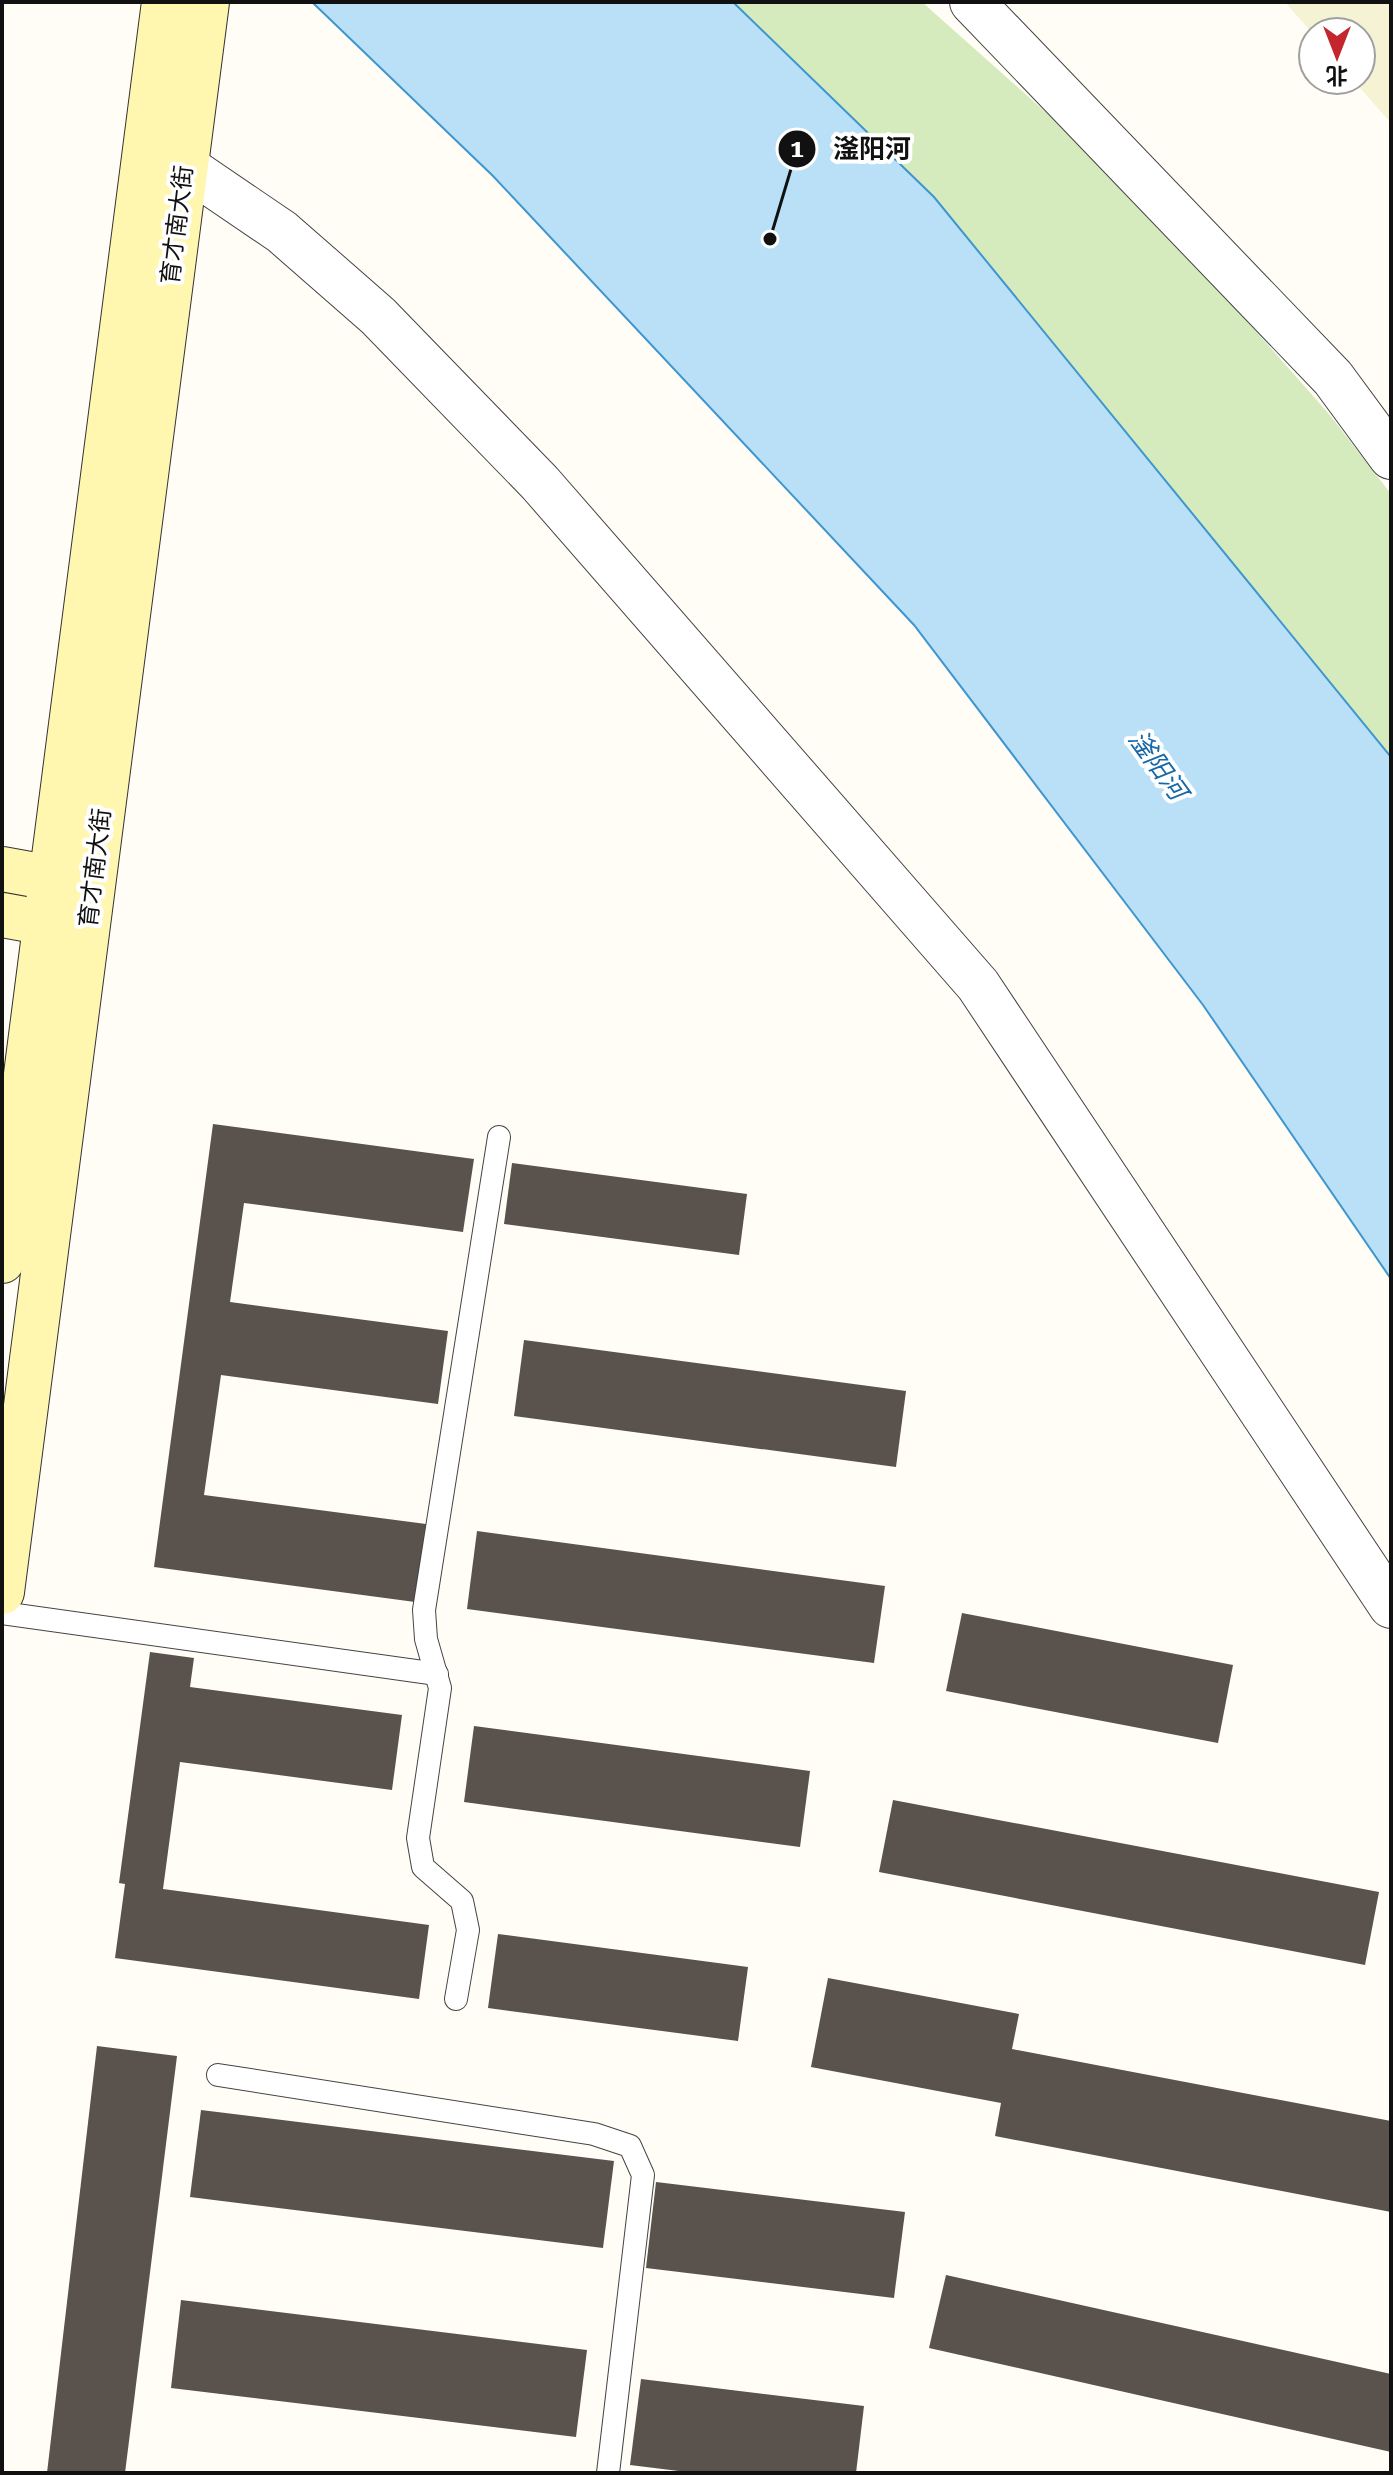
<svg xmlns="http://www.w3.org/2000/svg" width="1393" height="2475" viewBox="0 0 1393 2475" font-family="'Roboto Serif','Noto Sans SC',serif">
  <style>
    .farmland { fill: #f6f3d4 }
    .green { fill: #d5ebbd }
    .water { fill: #b9e0f7; stroke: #3f96cf; stroke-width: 2 }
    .building { fill: #5a524d }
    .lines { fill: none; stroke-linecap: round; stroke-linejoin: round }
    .service-casing { stroke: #444; stroke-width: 24 }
    .minor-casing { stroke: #444; stroke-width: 46 }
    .secondary-casing { stroke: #333; stroke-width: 46 }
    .service { stroke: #fff; stroke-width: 22 }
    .minor { stroke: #fff; stroke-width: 44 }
    .secondary { stroke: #fff6b0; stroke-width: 44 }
    .labels { text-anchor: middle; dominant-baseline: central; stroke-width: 8; stroke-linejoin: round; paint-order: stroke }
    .street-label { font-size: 24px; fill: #111; stroke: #fff }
    .water-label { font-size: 26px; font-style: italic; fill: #1768a6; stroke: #fff }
    .leader { fill: none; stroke: #111; stroke-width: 3 }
    .callout-dot { fill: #111; stroke: #fff; stroke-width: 3 }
    .mark-label { font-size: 24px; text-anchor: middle; font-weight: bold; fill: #fff }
    .callout-label { font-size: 26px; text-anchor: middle; font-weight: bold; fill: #111; stroke: #fff; stroke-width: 8; stroke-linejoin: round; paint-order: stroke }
  </style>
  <rect width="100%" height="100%" fill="#fffdf5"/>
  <path class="farmland" d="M1285 2H1391V123L1353 80H1361V32L1313 34Z"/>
  <path class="green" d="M733 2H922L1051 117 1193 260 1329 414 1391 494V757L934 197Z"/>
  <path class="water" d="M312 2H733L934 197 1391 757V1279L1203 1005 914 625 493 176Z"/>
  <g class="building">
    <path d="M213 1124 474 1159 463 1232 244 1203 230 1302 448 1331 438 1404 221 1375 204 1495 426 1524 415 1602 154 1567Z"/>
    <path d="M512 1163 747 1194 739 1255 504 1224Z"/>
    <path d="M524 1340 906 1391 896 1467 514 1416Z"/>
    <path d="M477 1531 885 1586 874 1663 467 1609Z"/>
    <path d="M962 1613 1233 1665 1218 1743 946 1691Z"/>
    <path d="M150 1652 194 1658 190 1687 402 1715 392 1790 180 1762 163 1889 429 1925 419 1999 115 1958 125 1884 119 1883Z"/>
    <path d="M474 1726 810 1771 800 1847 464 1802Z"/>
    <path d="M893 1800 1379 1892 1365 1965 879 1872Z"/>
    <path d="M498 1934 748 1967 738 2041 488 2008Z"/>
    <path d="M828 1978 1019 2014 1012 2049 1391 2121V2212L995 2136 1001 2103 811 2067Z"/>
    <path d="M97 2046 177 2056 125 2473H47Z"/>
    <path d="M201 2110 614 2161 603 2248 190 2197Z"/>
    <path d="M656 2182 905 2212 894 2298 646 2268Z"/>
    <path d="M946 2275 1391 2374V2452L929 2348Z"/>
    <path d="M181 2300 587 2350 576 2437 171 2388Z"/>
    <path d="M641 2379 864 2406 856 2473H695L630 2465Z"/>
  </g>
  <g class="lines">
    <defs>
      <g id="service">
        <path d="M2 1613 437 1674"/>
        <path d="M456 1999 468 1930 462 1901 423 1867 418 1838 440 1688 426 1639 424 1610 499 1137"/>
        <path d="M218 2075 594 2134 630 2146 643 2175 608 2473"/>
      </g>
      <g id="minor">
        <path d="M972 2 1333 378 1391 457"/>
        <path d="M185 166 282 232 378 316 540 483 978 985 1391 1606"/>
      </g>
      <g id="secondary">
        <path d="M2 869 79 883"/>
        <path d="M2 915 74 928"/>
        <path d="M2 1261 164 2"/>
        <path d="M2 1592 207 2"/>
      </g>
    </defs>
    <use href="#service" class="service-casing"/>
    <use href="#minor" class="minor-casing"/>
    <use href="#secondary" class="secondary-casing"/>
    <use href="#service" class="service"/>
    <use href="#minor" class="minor"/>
    <use href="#secondary" class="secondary"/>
  </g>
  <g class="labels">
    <g class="street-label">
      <text transform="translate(177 225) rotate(-83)">育才南大街</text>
      <text transform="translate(95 868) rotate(-83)">育才南大街</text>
    </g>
    <g class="water-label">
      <text transform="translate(1158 765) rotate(54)">滏阳河</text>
    </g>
  </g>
  <path class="leader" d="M770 239L797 149"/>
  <g class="callout-dot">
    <circle cx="770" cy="239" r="8"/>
    <circle cx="797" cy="149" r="20"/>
  </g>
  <g class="mark-label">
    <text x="797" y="157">1</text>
  </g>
  <g class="callout-label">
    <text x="872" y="158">滏阳河</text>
  </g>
  <rect width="1393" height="2475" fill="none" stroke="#111111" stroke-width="8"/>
  <g transform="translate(1337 56) rotate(180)"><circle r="38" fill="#ffffff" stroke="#a0a0a0" stroke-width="2"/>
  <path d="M0-6L14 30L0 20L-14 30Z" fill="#c4262e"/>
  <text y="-12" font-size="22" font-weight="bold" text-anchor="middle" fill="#111111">北</text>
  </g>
</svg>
